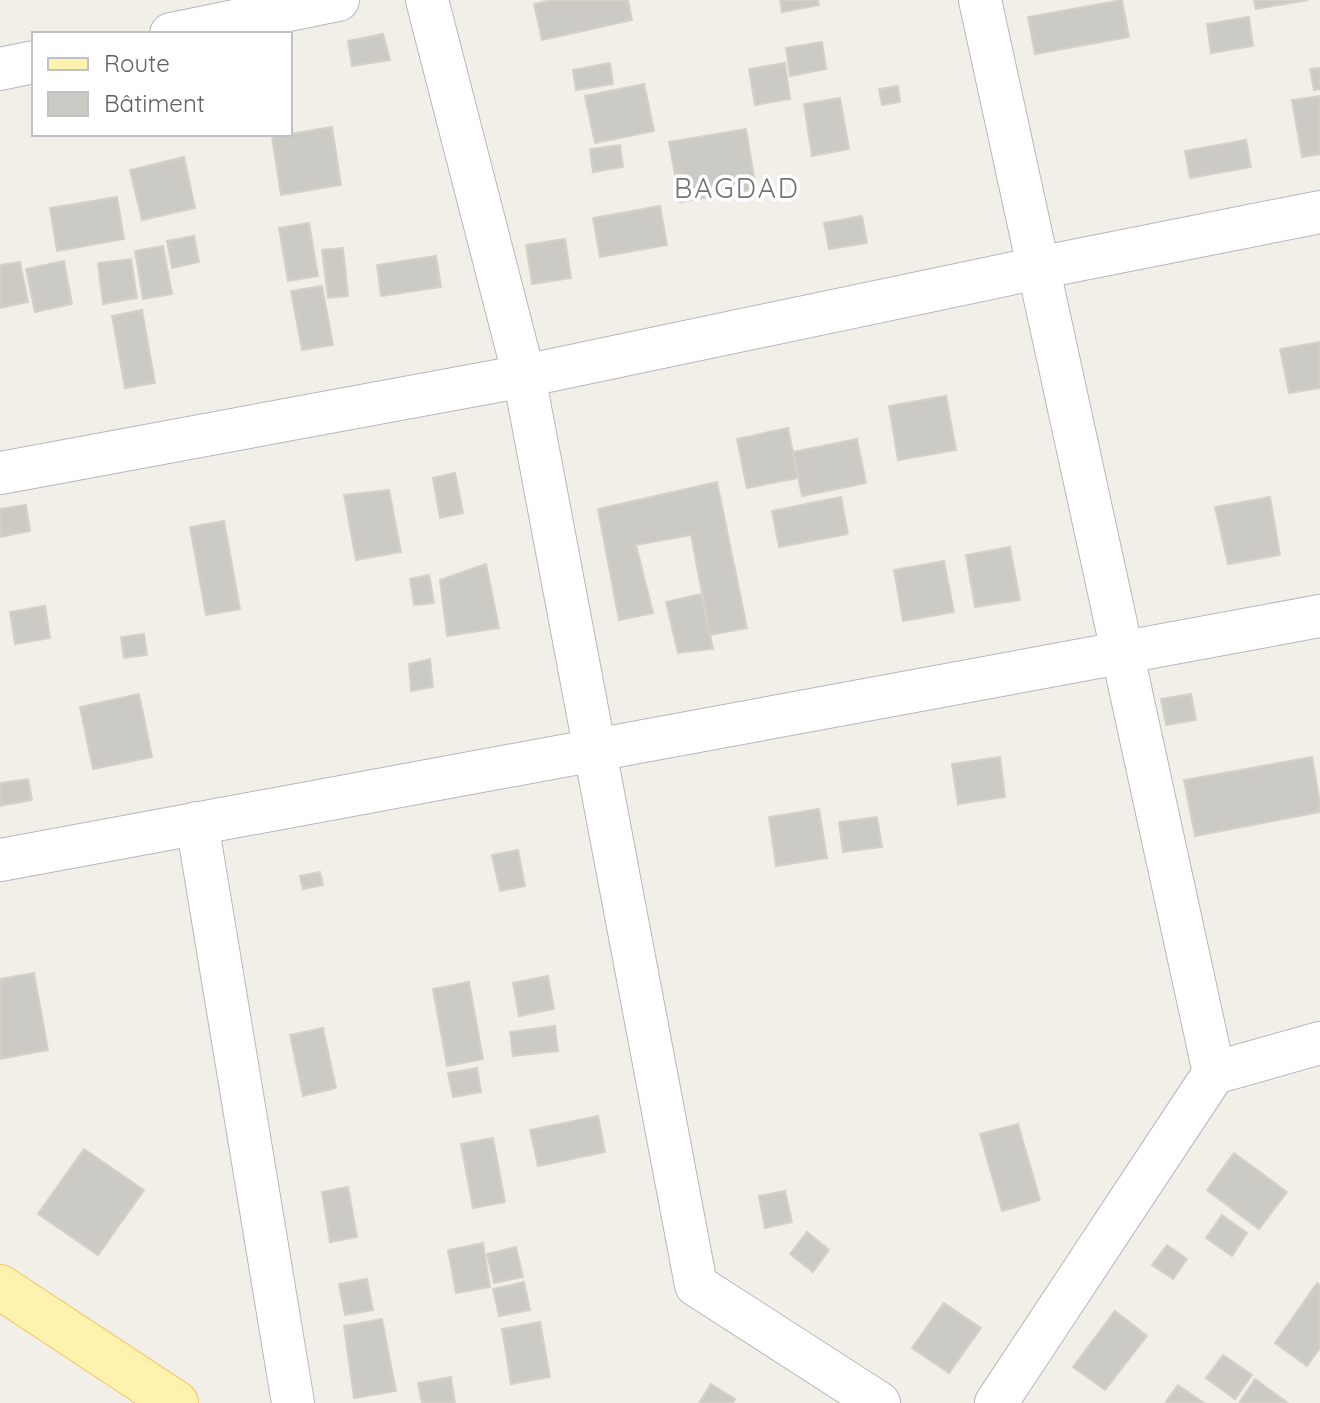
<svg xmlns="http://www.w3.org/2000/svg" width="1320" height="1403" viewBox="0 0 1320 1403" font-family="Quicksand,sans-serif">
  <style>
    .building { fill: #cccac5; stroke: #d6d1c6; stroke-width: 2 }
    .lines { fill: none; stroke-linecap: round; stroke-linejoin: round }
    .minor-casing { stroke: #b5b8bc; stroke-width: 44 }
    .major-casing { stroke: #f2c960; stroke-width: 46 }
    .minor { stroke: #fff; stroke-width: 42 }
    .major { stroke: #fff2af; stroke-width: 44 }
    .labels { text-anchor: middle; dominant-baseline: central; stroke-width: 7; stroke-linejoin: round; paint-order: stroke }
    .quarter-label { font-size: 28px; letter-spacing: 2px; fill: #70757a; stroke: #fff }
  </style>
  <rect width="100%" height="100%" fill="#f1efe8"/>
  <g class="building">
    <path d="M551 0H628L632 20 542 40 534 4Z"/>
    <path d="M780 0H818L819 5 782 12Z"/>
    <path d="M1122 0 1129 37 1035 54 1028 17Z"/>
    <path d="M1254 0H1308L1256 9Z"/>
    <path d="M1249 17 1253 46 1211 53 1207 24Z"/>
    <path d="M383 34 390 60 352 66 348 41Z"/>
    <path d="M822 42 826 69 790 76 786 48Z"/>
    <path d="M610 63 613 84 576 90 573 70Z"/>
    <path d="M785 63 790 99 755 105 749 69Z"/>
    <path d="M1320 68V89L1314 90 1310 69Z"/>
    <path d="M644 84 654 131 595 143 585 96Z"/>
    <path d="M898 86 900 102 882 105 879 89Z"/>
    <path d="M1320 96V154L1302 157 1292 100Z"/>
    <path d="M840 98 849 149 812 156 804 104Z"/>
    <path d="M332 127 341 185 281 195 272 137Z"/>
    <path d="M746 129 756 189 680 202 669 142Z"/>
    <path d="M1246 140 1251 167 1190 178 1185 151Z"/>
    <path d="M620 145 623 167 593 172 590 149Z"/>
    <path d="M184 157 195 208 142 220 130 170Z"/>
    <path d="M117 197 124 239 57 251 50 208Z"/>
    <path d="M660 206 667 245 600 257 593 218Z"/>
    <path d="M862 216 867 243 829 249 824 223Z"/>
    <path d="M309 223 318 276 288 281 279 228Z"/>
    <path d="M194 236 199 262 172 268 167 241Z"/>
    <path d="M565 239 571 278 532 284 526 245Z"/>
    <path d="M163 246 172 294 143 299 135 251Z"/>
    <path d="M343 248 348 296 328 298 322 250Z"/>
    <path d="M436 256 441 287 381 296 377 265Z"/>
    <path d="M131 259 137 298 103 304 98 263Z"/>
    <path d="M64 261 72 304 35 312 26 269Z"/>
    <path d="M20 262 28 302 0 308V265Z"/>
    <path d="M322 286 333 345 302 350 291 291Z"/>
    <path d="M142 310 155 383 125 388 112 316Z"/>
    <path d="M1320 342V388L1289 393 1280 349Z"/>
    <path d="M946 396 956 450 898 460 889 406Z"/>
    <path d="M788 428 798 478 747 488 737 439Z"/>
    <path d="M857 439 866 483 802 496 793 452Z"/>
    <path d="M455 473 463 513 440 518 433 478Z"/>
    <path d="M717 482 747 628 710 635 691 535 636 545 653 613 619 620 598 509Z"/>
    <path d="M389 490 401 552 356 560 344 495Z"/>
    <path d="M841 497 848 534 779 547 772 511Z"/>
    <path d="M1270 497 1280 555 1228 564 1215 507Z"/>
    <path d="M26 505 30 531 0 537V509Z"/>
    <path d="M224 521 240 609 206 615 190 527Z"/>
    <path d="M1010 547 1020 600 975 607 966 555Z"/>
    <path d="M944 561 954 612 903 621 894 570Z"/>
    <path d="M486 564 499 628 447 636 440 580Z"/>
    <path d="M429 575 434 603 414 605 410 579Z"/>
    <path d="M701 594 713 649 678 653 666 602Z"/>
    <path d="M45 606 50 638 15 644 10 612Z"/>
    <path d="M144 634 147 655 124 658 121 637Z"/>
    <path d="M430 659 433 687 411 691 409 664Z"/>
    <path d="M139 694 152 757 93 769 80 707Z"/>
    <path d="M1191 694 1196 720 1166 725 1161 699Z"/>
    <path d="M1000 757 1005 797 958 804 952 764Z"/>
    <path d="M1312 757 1320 803V812L1195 836 1184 780Z"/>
    <path d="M28 779 32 800 0 806V783Z"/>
    <path d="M819 809 827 858 776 866 769 817Z"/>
    <path d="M877 817 882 847 843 852 839 822Z"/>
    <path d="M518 850 525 886 500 891 492 855Z"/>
    <path d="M320 872 323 885 303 889 300 876Z"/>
    <path d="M34 973 48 1050 0 1059V979Z"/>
    <path d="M548 976 554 1009 519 1016 513 983Z"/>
    <path d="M469 982 483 1059 447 1066 433 989Z"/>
    <path d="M555 1026 558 1051 513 1056 510 1032Z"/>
    <path d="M323 1028 336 1088 303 1096 290 1035Z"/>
    <path d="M477 1068 481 1092 453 1097 448 1073Z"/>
    <path d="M598 1116 605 1152 538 1166 530 1130Z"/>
    <path d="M1018 1124 1040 1200 1002 1211 980 1134Z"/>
    <path d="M493 1138 505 1202 473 1208 461 1144Z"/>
    <path d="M84 1149 144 1190 98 1255 38 1214Z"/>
    <path d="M1234 1153 1287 1192 1259 1229 1207 1190Z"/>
    <path d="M348 1187 357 1237 330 1242 322 1192Z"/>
    <path d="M785 1191 792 1222 765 1228 759 1196Z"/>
    <path d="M1222 1215 1247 1233 1232 1256 1206 1238Z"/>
    <path d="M807 1232 829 1250 813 1272 790 1254Z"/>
    <path d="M483 1243 490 1287 456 1293 448 1250Z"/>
    <path d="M1167 1245 1187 1259 1173 1279 1152 1265Z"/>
    <path d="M516 1247 523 1277 494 1283 487 1254Z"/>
    <path d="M367 1279 373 1310 345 1315 339 1284Z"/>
    <path d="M524 1282 530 1310 499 1316 493 1289Z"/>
    <path d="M1317 1283 1320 1285V1348L1307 1366 1275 1343Z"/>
    <path d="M944 1303 981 1328 949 1373 912 1348Z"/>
    <path d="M1115 1311 1147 1336 1105 1390 1073 1367Z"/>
    <path d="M382 1319 396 1391 354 1398 344 1326Z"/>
    <path d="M540 1322 550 1377 511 1384 502 1329Z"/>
    <path d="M1223 1355 1252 1375 1235 1399 1206 1378Z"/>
    <path d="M451 1377 455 1403H422L418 1383Z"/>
    <path d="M1255 1379 1288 1403H1239Z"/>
    <path d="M711 1384 735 1399 733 1403H699Z"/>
    <path d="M1178 1385 1204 1403H1165Z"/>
  </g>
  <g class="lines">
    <defs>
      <g id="minor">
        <path d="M427 0 524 376 696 1285 879 1403"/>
        <path d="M980 0 1214 1073"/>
        <path d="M171 34 338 0"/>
        <path d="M0 69 34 62"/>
        <path d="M0 473 524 376 1038 268 1320 212"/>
        <path d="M197 823 293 1403"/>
        <path d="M0 860 1320 616"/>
        <path d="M996 1403 1214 1073 1320 1043"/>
      </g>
      <path id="major" d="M0 1287 176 1403"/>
    </defs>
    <use href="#minor" class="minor-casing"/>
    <use href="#major" class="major-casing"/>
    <use href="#minor" class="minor"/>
    <use href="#major" class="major"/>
  </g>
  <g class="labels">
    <g class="quarter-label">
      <text x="737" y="187">BAGDAD</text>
    </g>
  </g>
  <rect x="32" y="32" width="260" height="104" fill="#ffffff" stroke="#bfc1c3" stroke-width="2"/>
  <rect x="48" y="58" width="40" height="12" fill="#fff2af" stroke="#bfc1c3" stroke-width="2"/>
  <text x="104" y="72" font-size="24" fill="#5f6368">Route</text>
  <rect x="48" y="92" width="40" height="24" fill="#cccac5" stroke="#bfc1c3" stroke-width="2"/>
  <text x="104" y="112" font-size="24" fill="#5f6368">Bâtiment</text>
</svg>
